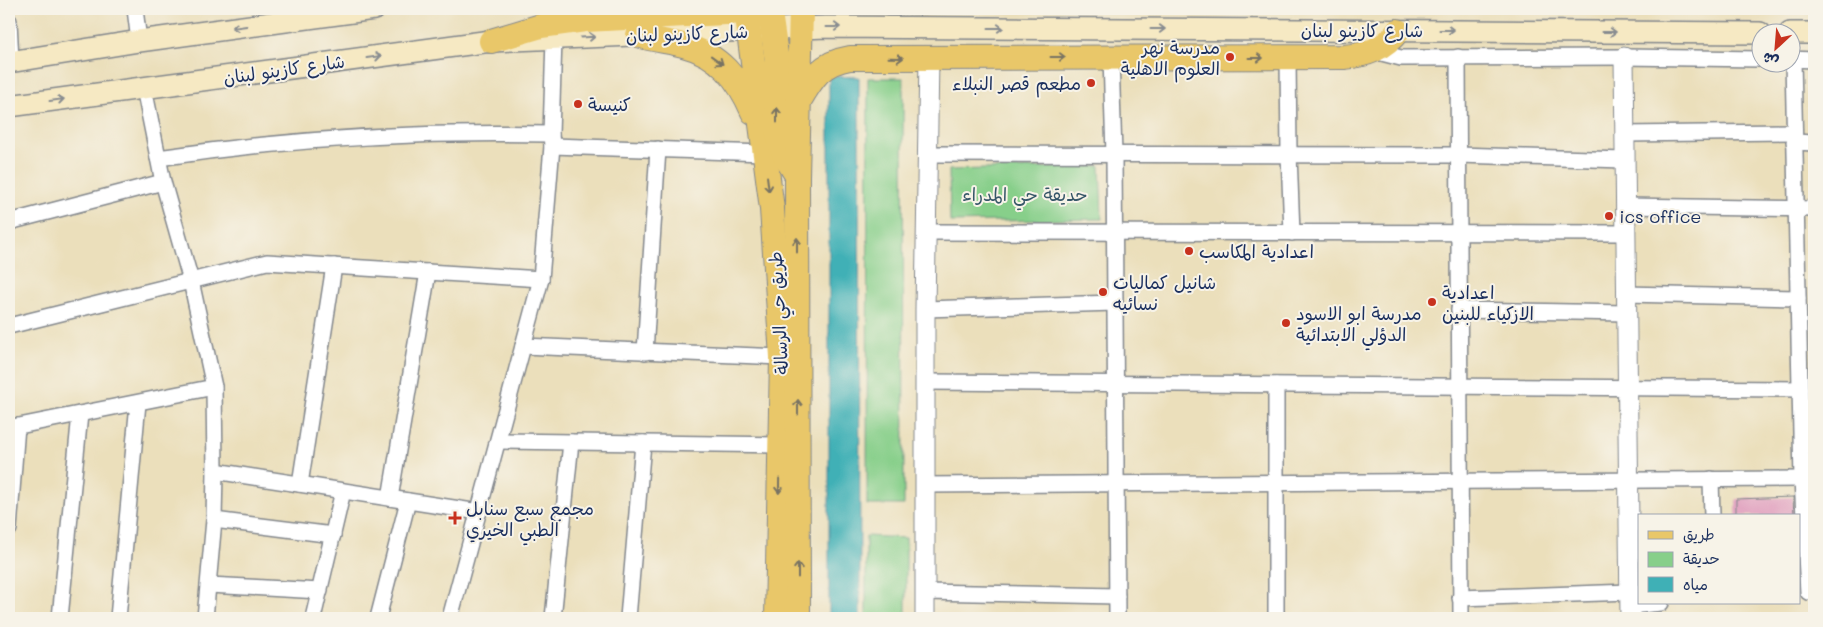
<svg xmlns="http://www.w3.org/2000/svg" width="1823" height="627" viewBox="0 0 1823 627" font-family="Mali,'Playpen Sans Arabic',sans-serif">
  <style>
    .green { fill: #87cf8a; stroke: #517f74 }
    .water { fill: #3fb0b6; stroke: #2d708a }
    .building { fill: #de96ba }
    .lines { fill: none; stroke-linecap: round; stroke-linejoin: round }
    .minor-casing { stroke: #83878c; stroke-width: 18 }
    .tertiary-casing { stroke: #83878c; stroke-width: 21 }
    .secondary-casing { stroke: #83878c; stroke-width: 24 }
    .primary-casing { stroke: #83878c; stroke-width: 26 }
    .minor { stroke: #fff; stroke-width: 15 }
    .tertiary { stroke: #fff; stroke-width: 19 }
    .secondary { stroke: #f6e9c3; stroke-width: 21 }
    .primary { stroke: #e9c769; stroke-width: 24 }
    .oneway { stroke: #888c90 }
    .oneway2 { stroke: #787363 }
    .poi-dot { fill: #c8321e; stroke: #f7f3e8; stroke-width: 2 }
    .labels { text-anchor: middle; dominant-baseline: central; stroke-width: 4; stroke-linejoin: round; paint-order: stroke }
    .street-label { font-size: 18px; fill: #1b2f5e; stroke: #f7f3e8 }
    .poi-label { font-size: 18px; fill: #1b2f5e; stroke: #f7f3e8; text-anchor: start }
    .park-label { font-size: 18px; fill: #365769; stroke: #f7f3e8 }
  </style>
  <rect width="100%" height="100%" fill="#f7f3e8"/>
  <filter id="ink" filterUnits="userSpaceOnUse"><feTurbulence type="fractalNoise" baseFrequency=".02" numOctaves="2"/><feDisplacementMap in="SourceGraphic" scale="10" xChannelSelector="R" yChannelSelector="G"/><feConvolveMatrix kernelMatrix="1 2 1 2 8 2 1 2 1" color-interpolation-filters="sRGB"/></filter>
  <filter id="wash" filterUnits="userSpaceOnUse"><feTurbulence type="fractalNoise" baseFrequency=".0096" numOctaves="4" result="noise"/><feDisplacementMap in="SourceGraphic" scale="20" xChannelSelector="R" yChannelSelector="G"/><feGaussianBlur stdDeviation="1.12" result="paint"/><feColorMatrix in="noise" values="0 0 0 0 0 0 0 0 0 0 0 0 0 0 0 0 0 1.4 0 .05"/><feComposite in="paint" operator="in"/></filter>
  <g filter="url(#wash)">
    <rect width="100%" height="100%" fill="#ebdfbb"/>
    <g class="green">
      <path d="M868 78H903L904 505H867Z"/>
      <path d="M1100 166 1102 219 950 222 949 170Z"/>
      <path d="M866 536 906 538V618H866Z"/>
    </g>
    <path class="water" d="M829 76 859 77 860 618H829Z"/>
    <g id="blocks">
      <path class="building" d="M1793 497 1794 516H1736V499Z"/>
    </g>
  </g>
  <g filter="url(#ink)">
    <use href="#blocks" fill-opacity="0" stroke="#83878c" stroke-width="1"/>
    <g class="lines">
      <defs>
        <g id="minor">
          <path d="M135 9 139 41"/>
          <path d="M9 21 11 61"/>
          <path d="M1374 51 1401 58 1624 57 1760 59"/>
          <path d="M1111 57 1114 155 1117 618"/>
          <path d="M1458 57 1461 618"/>
          <path d="M1288 58 1289 154 1292 233"/>
          <path d="M1790 59 1814 60"/>
          <path d="M1793 60 1802 479 1808 592"/>
          <path d="M144 88 163 182 191 281 214 387 215 471 214 520 205 618"/>
          <path d="M1624 134 1794 132"/>
          <path d="M1794 142 1814 143"/>
          <path d="M552 146 765 153"/>
          <path d="M929 154 1458 155 1624 160"/>
          <path d="M158 158C292 138 416 131 551 134"/>
          <path d="M1625 206 1814 209"/>
          <path d="M9 222 163 182"/>
          <path d="M927 232C1160 231 1392 234 1625 233"/>
          <path d="M1626 294 1798 298"/>
          <path d="M925 309 1115 303"/>
          <path d="M1459 310 1626 313"/>
          <path d="M9 326 267 262 541 279"/>
          <path d="M523 346 782 357"/>
          <path d="M645 352 658 149"/>
          <path d="M925 382 1800 389"/>
          <path d="M9 428 214 387"/>
          <path d="M498 441 780 445"/>
          <path d="M215 471 479 512"/>
          <path d="M1711 479 1712 516"/>
          <path d="M300 484 334 266"/>
          <path d="M924 485 1802 479"/>
          <path d="M390 498 428 272"/>
          <path d="M214 520 333 535"/>
          <path d="M9 529 17 426"/>
          <path d="M209 585 320 591"/>
          <path d="M925 592 1117 596"/>
          <path d="M1460 598 1630 592"/>
          <path d="M1630 606 1661 603"/>
          <path d="M60 618 80 414"/>
          <path d="M118 618 138 403"/>
          <path d="M313 618 343 491"/>
          <path d="M378 618 408 501"/>
          <path d="M450 618 541 279 552 146 551 134 554 39"/>
          <path d="M553 618 571 442"/>
          <path d="M628 618 643 443"/>
          <path d="M1276 618V385"/>
        </g>
        <g id="tertiary">
          <path d="M1624 57 1630 618"/>
          <path d="M925 618V309L929 58"/>
        </g>
        <g id="secondary">
          <path d="M1790 33H1814"/>
          <path d="M9 62 139 41 374 9"/>
          <path d="M9 106 491 41 826 27 1760 33"/>
        </g>
        <g id="primary">
          <path d="M746 9 772 209 782 357 777 618"/>
          <path d="M768 9 770 13 777 61V129L780 144 786 158 796 174"/>
          <path d="M638 35C653 40 668 41 683 45 719 54 739 79 753 112"/>
          <path d="M491 41 541 26 585 20 746 12 757 9"/>
          <path d="M798 103C812 79 820 63 850 58L1344 57C1367 55 1384 49 1398 31"/>
          <path d="M798 618 797 176 801 9"/>
        </g>
      </defs>
      <use href="#minor" class="minor-casing"/>
      <use href="#tertiary" class="tertiary-casing"/>
      <use href="#secondary" class="secondary-casing"/>
      <use href="#primary" class="primary-casing"/>
      <use href="#minor" class="minor"/>
      <use href="#tertiary" class="tertiary"/>
      <use href="#secondary" class="secondary"/>
      <use href="#primary" class="primary"/>
    </g>
    <defs><path id="oneway-shaft" d="M-6 0H5M1.5-3L5.5 0L1.5 3" fill="none" stroke-width="1.6" stroke-linecap="round" stroke-linejoin="round" transform="scale(1.25)"/></defs>
    <g class="oneway">
      <use href="#oneway-shaft" transform="translate(239 27) rotate(172)"/>
      <use href="#oneway-shaft" transform="translate(833 27)"/>
      <use href="#oneway-shaft" transform="translate(996 28)"/>
      <use href="#oneway-shaft" transform="translate(1158 29)"/>
      <use href="#oneway-shaft" transform="translate(1447 30)"/>
      <use href="#oneway-shaft" transform="translate(1609 32)"/>
      <use href="#oneway-shaft" transform="translate(588 37) rotate(-3)"/>
      <use href="#oneway-shaft" transform="translate(374 57) rotate(-8)"/>
      <use href="#oneway-shaft" transform="translate(57 100) rotate(-8)"/>
    </g>
    <g class="oneway2">
      <use href="#oneway-shaft" transform="translate(1058 57)"/>
      <use href="#oneway-shaft" transform="translate(896 58) rotate(1)"/>
      <use href="#oneway-shaft" transform="translate(1256 58)"/>
      <use href="#oneway-shaft" transform="translate(717 60) rotate(36)"/>
      <use href="#oneway-shaft" transform="translate(777 115) rotate(-90)"/>
      <use href="#oneway-shaft" transform="translate(768 184) rotate(83)"/>
      <use href="#oneway-shaft" transform="translate(797 245) rotate(-90)"/>
      <use href="#oneway-shaft" transform="translate(798 407) rotate(-90)"/>
      <use href="#oneway-shaft" transform="translate(779 486) rotate(91)"/>
      <use href="#oneway-shaft" transform="translate(798 570) rotate(-90)"/>
    </g>
  </g>
  <g class="poi-dot">
    <circle cx="1230" cy="57" r="5"/>
    <circle cx="1091" cy="83" r="5"/>
    <circle cx="578" cy="104" r="5"/>
    <circle cx="1609" cy="216" r="5"/>
    <circle cx="1189" cy="251" r="5"/>
    <circle cx="1103" cy="292" r="5"/>
    <circle cx="1432" cy="302" r="5"/>
    <circle cx="1286" cy="323" r="5"/>
    <path d="M452.5 510.5h5v5h5v5h-5v5h-5v-5h-5v-5h5z"/>
  </g>
  <g class="labels">
    <g class="street-label">
      <text x="1362" y="30">شارع كازينو لبنان</text>
      <text transform="translate(687 33) rotate(-2)">شارع كازينو لبنان</text>
      <text transform="translate(284 69) rotate(-8)">شارع كازينو لبنان</text>
      <text transform="translate(778 313) rotate(-93)">طريق حي الرسالة</text>
    </g>
    <g class="poi-label">
      <text x="1220" y="47" text-anchor="end">مدرسة نهر<tspan x="1220" dy="21">العلوم الاهلية</tspan></text>
      <text x="1081" y="83" text-anchor="end">مطعم قصر النبلاء</text>
      <text x="588" y="104">كنيسة</text>
      <text x="1619" y="216">ics office</text>
      <text x="1199" y="251">اعدادية المكاسب</text>
      <text x="1113" y="282">شانيل كماليات<tspan x="1113" dy="21">نسائيه</tspan></text>
      <text x="1442" y="292">اعدادية<tspan x="1442" dy="21">الازكياء للبنين</tspan></text>
      <text x="1296" y="313">مدرسة ابو الاسود<tspan x="1296" dy="21">الدؤلي الابتدائية</tspan></text>
      <text x="466" y="508">مجمع سبع سنابل<tspan x="466" dy="21">الطبي الخيري</tspan></text>
    </g>
    <g class="park-label">
      <text x="1025" y="194">حديقة حي المدراء</text>
    </g>
  </g>
  <rect width="1823" height="627" fill="none" stroke="#f7f3e8" stroke-width="30"/>
  <rect x="1638" y="514" width="162" height="90" fill="#f7f3e8" stroke="#9fa5b1"/>
  <rect x="1648" y="531" width="25" height="8" fill="#e9c769" stroke="#9fa5b1"/>
  <text x="1683" y="540" font-size="15" fill="#1b2f5e">طريق</text>
  <rect x="1648" y="552" width="25" height="15" fill="#87cf8a" stroke="#9fa5b1"/>
  <text x="1683" y="564" font-size="15" fill="#1b2f5e">حديقة</text>
  <rect x="1648" y="577" width="25" height="15" fill="#3fb0b6" stroke="#9fa5b1"/>
  <text x="1683" y="590" font-size="15" fill="#1b2f5e">مياه</text>
  <g transform="translate(1776 48) rotate(206)"><circle r="24" fill="#f7f3e8" stroke="#9fa5b1"/>
  <path d="M0-4L9 19L0 12L-9 19Z" fill="#c8321e"/>
  <text y="-8" font-size="14" font-weight="bold" text-anchor="middle" fill="#1b2f5e">ش</text>
  </g>
</svg>
